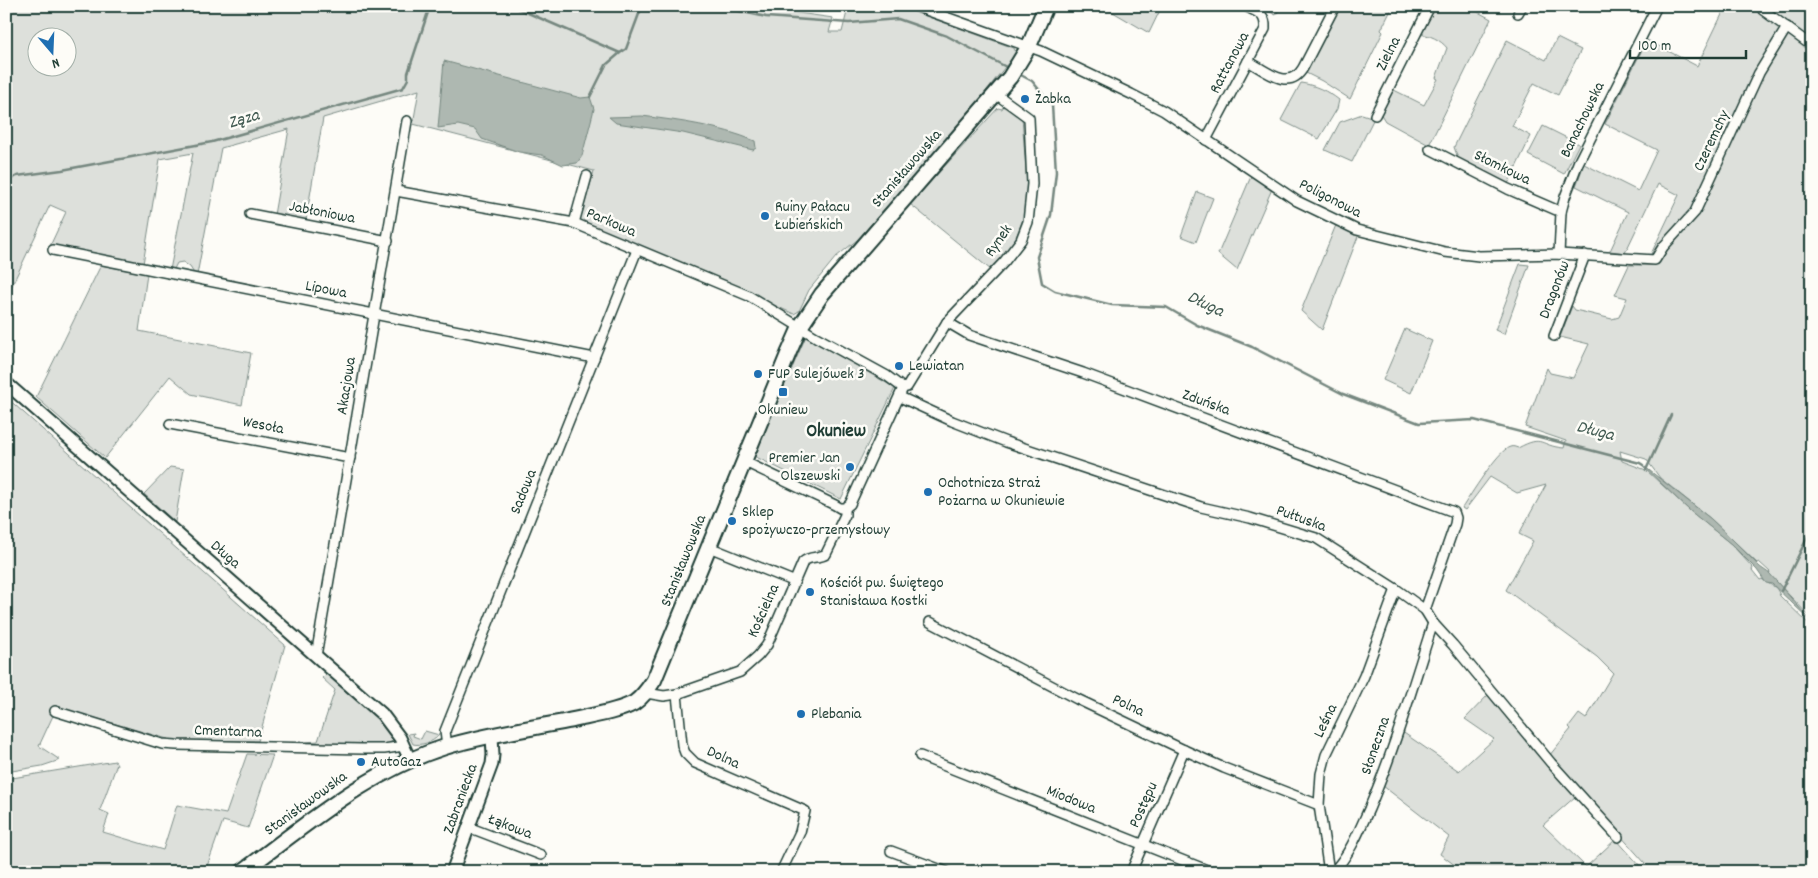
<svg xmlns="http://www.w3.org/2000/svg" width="1818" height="878" viewBox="0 0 1818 878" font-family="Dekko,sans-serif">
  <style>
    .green { fill: #dde0db; stroke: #7e8e88; fill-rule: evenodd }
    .water { fill: #aeb8b1; stroke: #75877f }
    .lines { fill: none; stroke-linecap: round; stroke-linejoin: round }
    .stream { stroke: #75877f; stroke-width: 2.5 }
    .minor-casing { stroke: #1f3d34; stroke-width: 12 }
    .tertiary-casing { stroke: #1f3d34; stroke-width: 15 }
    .secondary-casing { stroke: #1f3d34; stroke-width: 18 }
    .minor { stroke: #fdfcf7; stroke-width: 9 }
    .tertiary { stroke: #fdfcf7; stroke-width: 11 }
    .secondary { stroke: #fdfcf7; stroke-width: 14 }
    .poi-dot { fill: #1f6fb2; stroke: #fdfcf7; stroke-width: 2 }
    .labels { text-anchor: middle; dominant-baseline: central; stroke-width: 5; stroke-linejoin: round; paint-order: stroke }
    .street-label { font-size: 16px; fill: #1f3d34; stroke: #fdfcf7 }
    .poi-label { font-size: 16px; fill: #1f3d34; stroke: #fdfcf7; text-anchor: start }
    .water-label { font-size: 18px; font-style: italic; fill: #435c53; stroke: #fdfcf7 }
    .quarter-label { font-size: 19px; font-weight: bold; fill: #1f3d34; stroke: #fdfcf7 }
  </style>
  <rect width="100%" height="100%" fill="#fdfcf7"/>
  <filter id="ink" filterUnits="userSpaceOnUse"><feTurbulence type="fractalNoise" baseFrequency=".02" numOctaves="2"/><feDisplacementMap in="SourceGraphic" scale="10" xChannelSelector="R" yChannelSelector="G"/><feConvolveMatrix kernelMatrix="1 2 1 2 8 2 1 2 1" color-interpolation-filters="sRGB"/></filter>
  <g filter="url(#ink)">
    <g class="green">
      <path d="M6 6H750L833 18 829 32H842L847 12 884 6H898L1014 48 1016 53 961 123 857 240 836 257 809 290 799 311 794 314 580 220 594 171 413 124 419 90 323 118 306 220 274 215 289 129 221 148 197 275H195L190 267 183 262 177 263 173 271 170 270 193 153 160 159 143 264 50 246 66 212 50 205 6 298ZM38 38H68V68H38Z"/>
      <path d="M1107 6H1162L1149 33 1106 8Z"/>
      <path d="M1258 6H1281L1276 15Z"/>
      <path d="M1341 6H1393L1381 30 1383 32 1350 99 1322 81 1306 73Z"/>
      <path d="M1434 6H1467L1491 19 1429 145 1385 121 1380 113 1392 89 1424 105 1438 79 1436 78 1447 48C1442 41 1428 33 1419 35Z"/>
      <path d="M1726 6H1812V619L1769 574 1770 572 1759 562 1757 563 1711 519 1660 478 1646 459 1620 451 1622 461 1646 470 1689 510 1731 544 1753 568 1752 570 1760 580 1762 579C1770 587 1776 583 1780 596L1812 627V872H1464L1440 854 1449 837 1383 786 1401 731 1459 771 1494 739 1465 719 1488 695 1544 762 1576 796 1543 825 1586 867 1616 839 1641 867 1645 863 1549 756 1571 729 1569 727 1579 714 1586 719 1613 673 1597 657 1506 590 1533 541 1519 534 1546 485 1517 493 1490 477 1465 510 1462 508C1470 496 1498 450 1510 447 1513 446 1515 447 1518 448 1544 434 1539 446 1564 448L1566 441 1525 427 1547 368 1550 373 1573 378 1589 344 1560 337 1572 306 1575 310 1612 319 1619 317 1627 298 1615 295 1629 265H1652L1651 254 1679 195 1658 184 1625 253 1610 251 1628 212 1576 186 1584 164 1638 191 1657 150 1605 124 1647 40 1697 66Z"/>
      <path d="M1557 38 1581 50 1558 95 1534 83 1512 126 1531 136 1508 184 1463 163 1458 158 1454 147 1507 40 1546 60Z"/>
      <path d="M1301 83C1314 85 1328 91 1339 100L1337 109 1319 139 1281 120Z"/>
      <path d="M1004 105 1022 117 1027 184 1025 214 1013 245 991 270 910 204 998 108 1002 109Z"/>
      <path d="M1362 114 1374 118 1352 162 1325 150 1340 122Z"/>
      <path d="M1543 126 1579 144 1564 174 1528 155Z"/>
      <path d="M1252 174 1272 189 1237 270 1218 254Z"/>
      <path d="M1197 192 1213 198 1196 242 1181 236Z"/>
      <path d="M1336 225 1359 234 1322 330 1301 311Z"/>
      <path d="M1520 264 1529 265 1504 334 1495 330Z"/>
      <path d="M101 265 147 274 139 331 251 353 242 405 191 394 170 376 105 458 36 397Z"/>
      <path d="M1405 329 1432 341 1411 393 1383 380Z"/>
      <path d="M806 336 895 388 841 499 754 456Z"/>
      <path d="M6 397 285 645 258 741 171 740 57 707 39 746 60 760 42 766 6 772Z"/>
      <path d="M170 467 184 469 175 522 144 494Z"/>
      <path d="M328 672C346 688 387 719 394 740L386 745H305V742L318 741 335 690 322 678Z"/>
      <path d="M425 731 439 735C434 742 420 746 413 744L408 734 414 733 413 736 421 739Z"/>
      <path d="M247 754 273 755 248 828 223 821 205 872H6V779L115 761 117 764 100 810 109 814 103 832 163 850 177 805 226 814Z"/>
    </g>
    <g class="water">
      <path d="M444 61 581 98 590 97 594 109 582 156 577 163 563 165 542 155 519 152 482 139 475 129 458 125 438 128Z"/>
      <path d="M642 116C681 121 719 126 755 141L756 148 753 150 683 133 616 123 609 117Z"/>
      <path d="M1640 463 1711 519 1732 539 1760 567 1770 574 1812 622 1772 584 1766 583 1757 570 1731 544 1689 510Z"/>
    </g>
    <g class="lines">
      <g class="stream">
        <path d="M512 6 620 53 626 49 642 6"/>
        <path d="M716 6 766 17 849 23 898 19 947 36 1010 69"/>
        <path d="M1017 73 1032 81 1052 105 1056 172 1051 215 1037 257 1042 283 1055 291 1112 305 1166 307 1197 325 1252 347 1343 394 1419 423 1474 420 1640 463 1643 465"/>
        <path d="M590 97 606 65 620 53"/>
        <path d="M6 182 17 176 62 170 212 142 403 88 408 79V73L430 6"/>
        <path d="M1646 470 1671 415"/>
        <path d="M1781 591 1812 528"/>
      </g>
      <defs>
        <g id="minor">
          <path d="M915 6 1041 51 1131 94 1164 111 1297 201 1357 230 1445 252 1479 256 1559 254 1655 260 1663 247 1695 212 1759 73 1787 27"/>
          <path d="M1761 6 1763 10 1812 46"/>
          <path d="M1518 13 1522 6"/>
          <path d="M1248 61C1266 71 1289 92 1303 68L1335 6"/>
          <path d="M1375 115 1430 6"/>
          <path d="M1206 140 1265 29C1266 13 1258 13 1245 6"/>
          <path d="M1430 149 1508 189 1561 212"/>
          <path d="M396 191 574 223 749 296 816 337 887 376 903 388"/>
          <path d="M250 214 388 241"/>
          <path d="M574 223 587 176"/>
          <path d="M53 250 594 358"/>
          <path d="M1559 254 1561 212 1565 197 1578 163 1657 6"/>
          <path d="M947 322 969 335 1083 373 1454 512 1456 518 1455 524 1425 610"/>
          <path d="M1554 336 1585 255"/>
          <path d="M900 397 952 421 1006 442 1201 507 1250 518 1316 538 1396 589 1425 610 1433 623 1453 645 1551 763 1618 837"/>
          <path d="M170 424 350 458"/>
          <path d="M743 461 835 505 840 508H845"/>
          <path d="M845 508 850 504 903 388 907 387 947 322 1004 262 1021 240 1028 222 1032 184 1029 118 996 94"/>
          <path d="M709 547 793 581"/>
          <path d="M930 622 1077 699 1184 750 1224 768 1319 805"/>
          <path d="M316 656 407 121"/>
          <path d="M646 693 664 696 677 694 740 672 758 656 767 645 803 562C810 555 819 559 826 554L845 515V508"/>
          <path d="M677 694 682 745 685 753 695 763 805 811 800 832 781 872"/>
          <path d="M55 711 162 744 176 745 362 749H384L404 746"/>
          <path d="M447 747 445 731 637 250"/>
          <path d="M920 756 1212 872"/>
          <path d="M468 827 541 855"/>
          <path d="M891 851 947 872"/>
          <path d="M1131 872 1184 750"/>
          <path d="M1329 872 1319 805 1321 774 1326 755 1364 676 1396 589"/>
          <path d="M1333 872C1350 854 1359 831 1369 809 1395 748 1413 685 1433 623"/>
        </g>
        <g id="tertiary">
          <path d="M6 383 382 714 400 738 410 760"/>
          <path d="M452 872 492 764 493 755 492 736"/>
        </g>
        <path id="secondary" d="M242 872C306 825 368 771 445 747 485 735 527 729 568 721 589 716 615 713 634 703 643 697 648 689 654 680L789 352 800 327 822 294 1010 77 1029 46 1046 6"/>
      </defs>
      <use href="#minor" class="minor-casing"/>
      <use href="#tertiary" class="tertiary-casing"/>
      <use href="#secondary" class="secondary-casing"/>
      <use href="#minor" class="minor"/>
      <use href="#tertiary" class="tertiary"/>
      <use href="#secondary" class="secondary"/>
    </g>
  </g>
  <g class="poi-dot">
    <circle cx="1025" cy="99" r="5"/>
    <circle cx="765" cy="216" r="5"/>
    <circle cx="899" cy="366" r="5"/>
    <circle cx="758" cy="374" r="5"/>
    <rect x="778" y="387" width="10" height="10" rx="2.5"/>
    <circle cx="850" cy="467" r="5"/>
    <circle cx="928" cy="492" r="5"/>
    <circle cx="732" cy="521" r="5"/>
    <circle cx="810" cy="592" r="5"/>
    <circle cx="801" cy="714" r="5"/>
    <circle cx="361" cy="762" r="5"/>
  </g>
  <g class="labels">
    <g class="street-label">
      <text transform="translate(1389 54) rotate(-63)">Zielna</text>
      <text transform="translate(1230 63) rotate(-62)">Rattanowa</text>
      <text transform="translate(1583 120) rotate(-64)">Banachowska</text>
      <text transform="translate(1712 141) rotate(-65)">Czeremchy</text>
      <text transform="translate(1502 168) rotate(26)">Słomkowa</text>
      <text transform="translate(907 169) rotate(-49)">Stanisławowska</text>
      <text transform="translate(1330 199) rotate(27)">Poligonowa</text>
      <text transform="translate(322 213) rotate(11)">Jabłoniowa</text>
      <text transform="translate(611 223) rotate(23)">Parkowa</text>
      <text transform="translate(999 241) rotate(-55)">Rynek</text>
      <text transform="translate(326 290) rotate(11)">Lipowa</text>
      <text transform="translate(1555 290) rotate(-69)">Dragonów</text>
      <text transform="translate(347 386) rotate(-81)">Akacjowa</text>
      <text transform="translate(1206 403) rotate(20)">Zduńska</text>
      <text transform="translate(263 426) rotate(11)">Wesoła</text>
      <text transform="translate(524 492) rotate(-68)">Sadowa</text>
      <text transform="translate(1301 519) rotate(20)">Pułtuska</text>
      <text transform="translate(225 555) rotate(41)">Długa</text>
      <text transform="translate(684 561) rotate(-68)">Stanisławowska</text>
      <text transform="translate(764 611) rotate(-66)">Kościelna</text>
      <text transform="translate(1128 706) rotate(25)">Polna</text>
      <text transform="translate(1326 721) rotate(-64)">Leśna</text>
      <text transform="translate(228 732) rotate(2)">Cmentarna</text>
      <text transform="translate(1376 746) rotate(-71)">Słoneczna</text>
      <text transform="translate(723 758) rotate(25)">Dolna</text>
      <text transform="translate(461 799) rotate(-70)">Zabraniecka</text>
      <text transform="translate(1071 800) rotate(22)">Miodowa</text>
      <text transform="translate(306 804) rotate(-36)">Stanisławowska</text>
      <text transform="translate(1144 805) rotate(-66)">Postępu</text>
      <text transform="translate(510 827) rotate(21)">Łąkowa</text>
    </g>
    <g class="poi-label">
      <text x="1035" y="99">Żabka</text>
      <text x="775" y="207">Ruiny Pałacu<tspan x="775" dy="18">Łubieńskich</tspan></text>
      <text x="909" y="366">Lewiatan</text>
      <text x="768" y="374">FUP Sulejówek 3</text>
      <text x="783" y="410" text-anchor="middle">Okuniew</text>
      <text x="840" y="458" text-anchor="end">Premier Jan<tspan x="840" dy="18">Olszewski</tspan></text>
      <text x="938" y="483">Ochotnicza Straż<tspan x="938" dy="18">Pożarna w Okuniewie</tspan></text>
      <text x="742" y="512">Sklep<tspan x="742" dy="18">spożywczo-przemysłowy</tspan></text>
      <text x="820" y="583">Kościół pw. Świętego<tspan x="820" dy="18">Stanisława Kostki</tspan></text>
      <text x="811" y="714">Plebania</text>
      <text x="371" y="762">AutoGaz</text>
    </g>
    <g class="water-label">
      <text transform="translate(244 120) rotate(-16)">Ząza</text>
      <text transform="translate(1205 305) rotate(26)">Długa</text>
      <text transform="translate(1595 432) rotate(14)">Długa</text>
    </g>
    <g class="quarter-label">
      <text x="836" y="432">Okuniew</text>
    </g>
  </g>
  <rect width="1818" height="878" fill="none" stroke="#fdfcf7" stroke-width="25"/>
  <rect x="12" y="12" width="1793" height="853" fill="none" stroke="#1f3d34" stroke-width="2" filter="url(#ink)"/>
  <g transform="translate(52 52) rotate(161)"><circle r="24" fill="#fdfcf7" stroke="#a4b0a9"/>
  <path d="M0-4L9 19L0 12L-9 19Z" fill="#1f6fb2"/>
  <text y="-8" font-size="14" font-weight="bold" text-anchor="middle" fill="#1f3d34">N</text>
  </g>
  <path d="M1630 50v8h116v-8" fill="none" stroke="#1f3d34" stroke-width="2.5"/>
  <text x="1638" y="50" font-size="15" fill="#1f3d34" stroke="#fdfcf7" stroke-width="4" paint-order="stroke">100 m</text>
</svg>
